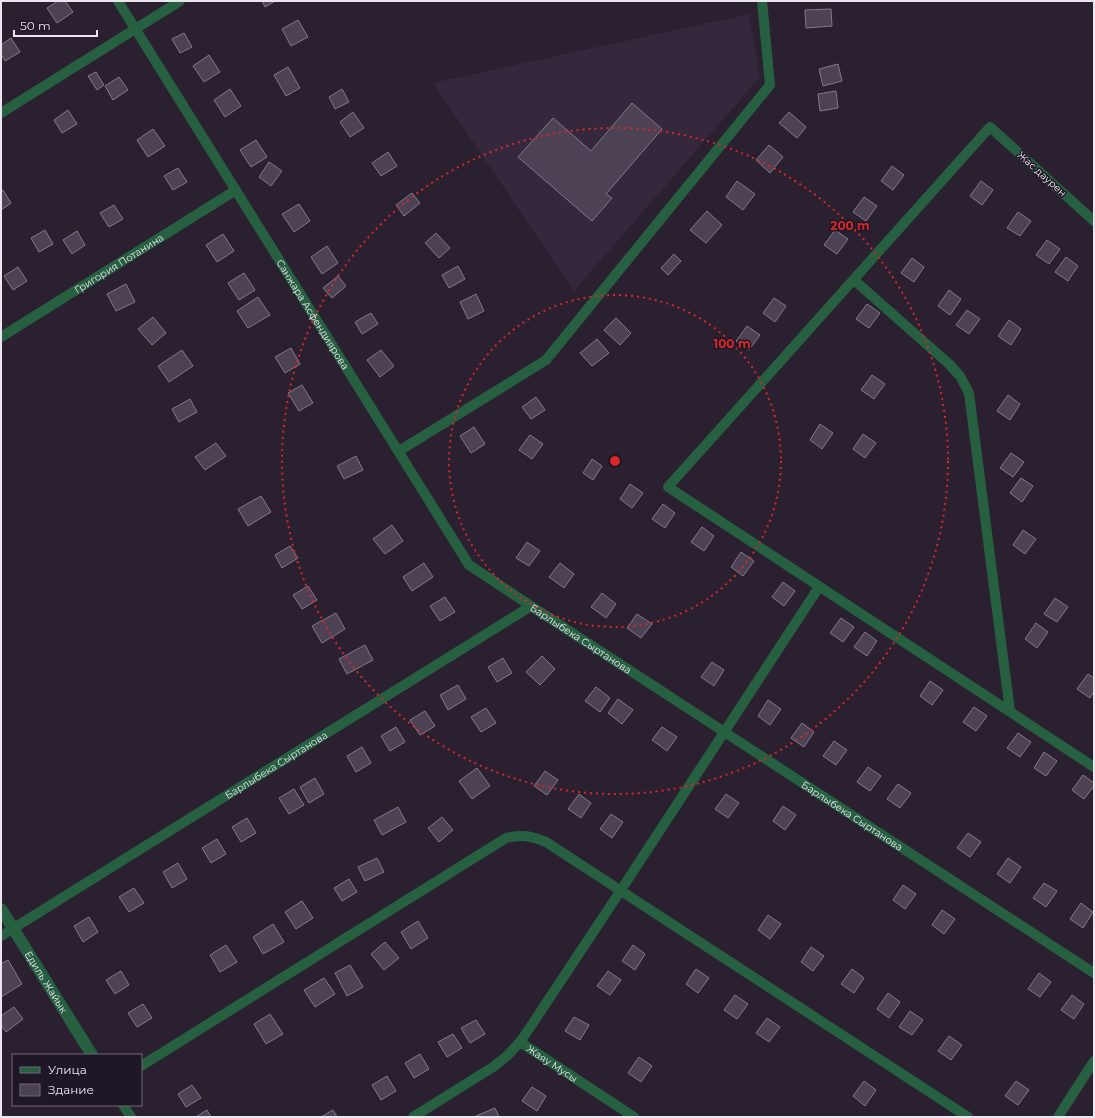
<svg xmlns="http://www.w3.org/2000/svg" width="1095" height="1118" viewBox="0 0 1095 1118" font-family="Montserrat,sans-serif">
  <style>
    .built { fill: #35283d }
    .building { fill: #4c4253; stroke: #84798b }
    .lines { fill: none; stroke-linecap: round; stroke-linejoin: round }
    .minor { stroke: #266040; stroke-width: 10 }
    .tertiary { stroke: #266040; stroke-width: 12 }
    .ring { fill: none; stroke: #d62828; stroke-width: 2; stroke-dasharray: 2 4 }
    .labels { text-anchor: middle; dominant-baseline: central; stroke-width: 3; stroke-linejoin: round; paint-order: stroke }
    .street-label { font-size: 10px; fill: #ebe5f0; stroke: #201726 }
    .centre { fill: #d62828; stroke: #201726; stroke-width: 2 }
    .ring-label { font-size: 12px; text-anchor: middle; font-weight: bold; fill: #d62828; stroke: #201726; stroke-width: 3; stroke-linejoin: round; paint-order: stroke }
  </style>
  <rect width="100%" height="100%" fill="#2a2030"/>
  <path class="built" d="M749 14 760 77 574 291 433 83Z"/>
  <g class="building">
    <path d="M58 1H65L73 12 57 23 47 8Z"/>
    <path d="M262 1H275L265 7Z"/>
    <path d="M831 9 832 26 806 28 805 10Z"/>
    <path d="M298 20 308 37 291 46 282 29Z"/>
    <path d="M184 33 192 47 180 53 172 39Z"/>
    <path d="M11 38 20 52 5 61 1 54V45Z"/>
    <path d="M209 55 220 72 204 82 193 66Z"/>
    <path d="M838 64 842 81 823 86 819 69Z"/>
    <path d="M288 67 300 88 286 96 274 75Z"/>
    <path d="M96 72 104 85 97 90 88 76Z"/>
    <path d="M119 77 128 90 113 100 105 86Z"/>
    <path d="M230 89 241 106 225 117 214 100Z"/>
    <path d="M342 89 349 102 335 109 329 97Z"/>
    <path d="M836 91 838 108 820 111 818 94Z"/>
    <path d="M632 103 662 129 606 194 612 198 592 221 518 157 553 118 591 151Z"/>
    <path d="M68 110 77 124 62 133 54 120Z"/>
    <path d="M353 112 364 128 350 137 340 122Z"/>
    <path d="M789 112 806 127 797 138 779 123Z"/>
    <path d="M153 129 165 146 148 157 137 140Z"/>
    <path d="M256 140 267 157 251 167 240 150Z"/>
    <path d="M769 145 783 157 770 173 756 160Z"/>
    <path d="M388 152 397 166 381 176 372 163Z"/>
    <path d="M269 162 282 171 271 186 259 177Z"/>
    <path d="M892 166 904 175 893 190 881 181Z"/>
    <path d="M178 168 187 182 173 190 164 176Z"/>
    <path d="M737 181 755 194 743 210 726 197Z"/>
    <path d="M981 181 993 190 982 205 970 196Z"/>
    <path d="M3 190 11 203 1 210V191Z"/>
    <path d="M412 193 420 203 404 216 396 205Z"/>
    <path d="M864 197 877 206 866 221 853 212Z"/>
    <path d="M299 204 310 221 294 232 282 214Z"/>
    <path d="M114 205 123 219 109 227 100 213Z"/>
    <path d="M707 211 722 225 706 243 690 230Z"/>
    <path d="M1018 212 1031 221 1020 236 1007 228Z"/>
    <path d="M45 230 53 244 39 252 31 238Z"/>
    <path d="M835 230 848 239 837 254 824 245Z"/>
    <path d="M77 231 85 245 72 254 63 240Z"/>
    <path d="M436 233 450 248 439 258 425 243Z"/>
    <path d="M223 234 234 251 217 262 206 245Z"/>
    <path d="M1047 240 1060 249 1049 264 1036 255Z"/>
    <path d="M327 246 338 263 322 274 311 257Z"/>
    <path d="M674 254 681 261 668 275 661 268Z"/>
    <path d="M1066 257 1078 266 1068 281 1055 272Z"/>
    <path d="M912 258 924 267 914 282 901 273Z"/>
    <path d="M458 266 465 279 449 288 442 275Z"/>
    <path d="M18 267 27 281 13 290 4 276Z"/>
    <path d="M244 273 255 290 239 300 228 283Z"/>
    <path d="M338 276 346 286 332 298 323 288Z"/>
    <path d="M126 284 135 302 116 311 107 294Z"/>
    <path d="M949 290 961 299 950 315 938 306Z"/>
    <path d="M476 294 484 311 468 319 460 302Z"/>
    <path d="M258 297 270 315 248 328 237 311Z"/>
    <path d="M774 298 786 306 775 322 763 313Z"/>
    <path d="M867 304 880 313 869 328 856 319Z"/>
    <path d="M967 310 980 319 969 334 956 325Z"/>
    <path d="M371 313 378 324 362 334 355 322Z"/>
    <path d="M153 317 166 333 152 345 138 329Z"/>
    <path d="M616 318 631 333 620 345 604 330Z"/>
    <path d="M1009 320 1021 329 1011 345 998 336Z"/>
    <path d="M747 326 760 335 749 350 736 341Z"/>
    <path d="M597 339 609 353 592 366 580 353Z"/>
    <path d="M291 348 300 364 285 373 275 357Z"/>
    <path d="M182 350 193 366 169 382 158 366Z"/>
    <path d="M381 350 394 366 380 377 367 360Z"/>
    <path d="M872 375 885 384 874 399 861 390Z"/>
    <path d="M302 385 313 403 299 411 288 393Z"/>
    <path d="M1008 395 1020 404 1010 420 997 411Z"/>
    <path d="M536 397 545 410 531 419 522 407Z"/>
    <path d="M190 399 197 412 179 422 172 409Z"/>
    <path d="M820 424 833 433 822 449 810 440Z"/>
    <path d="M474 427 485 444 471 453 460 436Z"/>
    <path d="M863 434 876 443 865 458 853 449Z"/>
    <path d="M530 435 543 444 532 459 519 450Z"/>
    <path d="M216 443 226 456 205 470 195 457Z"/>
    <path d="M1011 453 1024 462 1013 477 1000 468Z"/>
    <path d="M356 456 363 470 344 479 337 466Z"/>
    <path d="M592 459 602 466 593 480 583 473Z"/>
    <path d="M1021 478 1033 486 1022 502 1010 493Z"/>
    <path d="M630 484 643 493 632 508 620 499Z"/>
    <path d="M261 496 271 512 248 526 238 509Z"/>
    <path d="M663 504 675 513 665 528 652 519Z"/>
    <path d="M392 525 403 541 385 554 373 539Z"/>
    <path d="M702 527 714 536 704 551 691 542Z"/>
    <path d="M1023 530 1036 539 1025 554 1013 545Z"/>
    <path d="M527 542 540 551 529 566 516 558Z"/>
    <path d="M290 546 298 558 282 568 275 555Z"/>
    <path d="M741 552 754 561 743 576 731 567Z"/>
    <path d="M424 563 433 577 412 591 403 577Z"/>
    <path d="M560 563 574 574 564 588 549 577Z"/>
    <path d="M783 582 795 591 784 606 772 597Z"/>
    <path d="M308 586 317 600 302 609 293 595Z"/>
    <path d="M602 593 616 604 606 618 591 607Z"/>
    <path d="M445 597 455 612 440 621 430 606Z"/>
    <path d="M1055 598 1068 607 1057 622 1044 614Z"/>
    <path d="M336 613 345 629 322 643 312 626Z"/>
    <path d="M637 614 652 624 641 638 627 628Z"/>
    <path d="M841 618 854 627 843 642 830 633Z"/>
    <path d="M1036 623 1048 632 1037 648 1025 639Z"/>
    <path d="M865 632 877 641 867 656 854 647Z"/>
    <path d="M365 645 373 660 347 674 339 659Z"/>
    <path d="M542 656 555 669 540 685 526 672Z"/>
    <path d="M503 658 512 673 497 682 488 667Z"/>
    <path d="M712 662 724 670 714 686 701 677Z"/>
    <path d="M1088 674 1094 678V691L1090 698 1077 689Z"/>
    <path d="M930 681 943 690 932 705 920 696Z"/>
    <path d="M458 685 466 699 448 710 440 695Z"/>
    <path d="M596 687 610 698 600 712 585 701Z"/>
    <path d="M618 699 633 710 622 724 608 713Z"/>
    <path d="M768 700 781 709 770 725 758 716Z"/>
    <path d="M974 707 987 716 976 731 963 722Z"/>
    <path d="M486 708 496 723 481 732 471 717Z"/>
    <path d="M425 711 435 726 420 735 410 720Z"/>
    <path d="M802 723 814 732 804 747 791 738Z"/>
    <path d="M396 727 405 742 390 751 381 736Z"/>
    <path d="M662 727 677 737 667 751 652 740Z"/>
    <path d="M1018 733 1031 742 1020 757 1007 748Z"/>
    <path d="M834 741 847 750 836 765 823 756Z"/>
    <path d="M362 747 371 763 356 772 347 756Z"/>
    <path d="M1044 752 1057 761 1046 776 1034 768Z"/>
    <path d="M868 767 881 776 870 791 857 782Z"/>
    <path d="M477 768 490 786 472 799 459 781Z"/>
    <path d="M545 771 558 780 547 795 534 786Z"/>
    <path d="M1083 775 1094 783V786L1084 799 1072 790Z"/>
    <path d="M315 778 324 794 309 803 300 787Z"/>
    <path d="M898 784 911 793 900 808 887 799Z"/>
    <path d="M294 789 304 805 289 814 279 798Z"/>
    <path d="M579 794 591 803 581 818 568 809Z"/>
    <path d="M726 794 739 803 728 818 715 809Z"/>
    <path d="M783 806 796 815 785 830 773 821Z"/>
    <path d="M398 807 406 822 382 835 374 820Z"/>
    <path d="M611 814 623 822 612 838 600 829Z"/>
    <path d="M442 817 453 830 439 842 428 828Z"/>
    <path d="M247 818 256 833 241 842 232 827Z"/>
    <path d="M968 833 981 842 970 857 957 848Z"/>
    <path d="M217 839 226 854 211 863 202 848Z"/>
    <path d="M377 858 384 872 365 881 358 867Z"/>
    <path d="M1008 858 1021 867 1010 883 997 874Z"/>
    <path d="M178 863 187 879 172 888 163 872Z"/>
    <path d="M349 879 357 892 342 901 334 888Z"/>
    <path d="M1044 883 1057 891 1046 907 1033 898Z"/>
    <path d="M903 885 916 894 905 909 893 900Z"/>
    <path d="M134 888 144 903 129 912 119 897Z"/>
    <path d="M302 901 313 918 296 929 285 912Z"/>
    <path d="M1081 903 1093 912 1083 928 1070 919Z"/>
    <path d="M942 910 955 919 944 934 932 925Z"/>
    <path d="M768 915 781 924 770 939 758 930Z"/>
    <path d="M89 917 98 932 83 942 74 926Z"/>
    <path d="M418 921 428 938 411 949 401 932Z"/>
    <path d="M273 924 284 942 263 954 253 937Z"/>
    <path d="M385 942 399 958 384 970 371 954Z"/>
    <path d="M226 945 237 962 220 972 210 955Z"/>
    <path d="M633 945 645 954 635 970 622 961Z"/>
    <path d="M811 947 824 956 813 971 801 962Z"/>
    <path d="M8 960 22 984 1 997V964Z"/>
    <path d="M350 965 363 987 347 996 335 973Z"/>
    <path d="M696 969 709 978 698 993 686 984Z"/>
    <path d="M852 969 864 978 854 993 841 984Z"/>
    <path d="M121 971 129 985 115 994 106 980Z"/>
    <path d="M608 971 621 980 610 995 597 986Z"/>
    <path d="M1039 973 1051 982 1040 997 1028 989Z"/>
    <path d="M324 978 335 994 315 1007 304 990Z"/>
    <path d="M888 993 900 1002 889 1018 877 1009Z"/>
    <path d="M735 995 748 1004 737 1019 724 1010Z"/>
    <path d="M1072 995 1084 1004 1074 1019 1061 1010Z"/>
    <path d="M143 1004 152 1018 137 1027 128 1013Z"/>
    <path d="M14 1007 23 1019 6 1032 1 1025V1016Z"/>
    <path d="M910 1011 923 1020 912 1035 899 1027Z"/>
    <path d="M270 1014 283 1034 266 1044 254 1024Z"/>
    <path d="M574 1017 589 1025 580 1040 565 1031Z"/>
    <path d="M767 1018 780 1027 769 1042 756 1033Z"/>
    <path d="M476 1020 485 1034 470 1043 461 1028Z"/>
    <path d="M453 1034 462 1048 447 1057 438 1042Z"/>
    <path d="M949 1036 962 1045 951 1060 938 1051Z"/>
    <path d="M420 1054 429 1069 414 1078 405 1063Z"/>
    <path d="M639 1057 652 1066 641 1082 628 1073Z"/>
    <path d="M387 1076 396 1091 381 1100 372 1085Z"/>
    <path d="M864 1081 876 1090 865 1106 853 1096Z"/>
    <path d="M1016 1081 1029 1090 1018 1105 1005 1096Z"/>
    <path d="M192 1085 201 1098 186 1107 178 1094Z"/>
    <path d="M532 1087 546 1096 537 1111 522 1101Z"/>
    <path d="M495 1108 499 1117H476V1116Z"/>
    <path d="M207 1110 211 1117H196Z"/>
    <path d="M333 1110 337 1117H321Z"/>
  </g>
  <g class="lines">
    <g class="minor">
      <path id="s1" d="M118 1 469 565 531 606"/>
      <path d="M1 113 180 1"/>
      <path d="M1094 221 990 127 668 487C810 581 953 673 1094 767"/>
      <path d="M854 280 949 364 960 376 969 393 1010 711"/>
      <path id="s2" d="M1 337 236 190"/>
      <path d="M399 451 546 360 770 85 762 1"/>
      <path id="s3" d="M1 936 531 606 1094 973"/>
      <path d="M520 1042 531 1026 621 890 819 587"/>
      <path d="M141 1066 506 838C523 834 531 836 546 842L968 1117"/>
      <path d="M123 1105 131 1117"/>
      <path id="s4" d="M413 1117 493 1067 507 1056 520 1042 634 1117"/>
      <path d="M1058 1117 1094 1061"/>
    </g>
    <path class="tertiary" id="s5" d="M1 909 92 1055"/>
  </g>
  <g class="ring">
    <circle cx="615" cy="461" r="166"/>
    <circle cx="615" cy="461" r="333"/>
  </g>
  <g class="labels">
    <g class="street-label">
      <text transform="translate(1042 174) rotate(42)">Жас даурен</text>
      <text stroke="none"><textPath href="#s2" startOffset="139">Григория Потанина</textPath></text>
      <text stroke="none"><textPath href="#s1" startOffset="369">Санжара Асфендиярова</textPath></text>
      <text stroke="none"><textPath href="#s3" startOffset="684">Барлыбека Сыртанова</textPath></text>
      <text stroke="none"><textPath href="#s3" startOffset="324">Барлыбека Сыртанова</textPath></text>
      <text stroke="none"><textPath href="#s3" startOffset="1008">Барлыбека Сыртанова</textPath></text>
      <text stroke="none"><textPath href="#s5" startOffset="86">Едиль Жайык</textPath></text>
      <text stroke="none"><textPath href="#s4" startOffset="170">Жаяу Мусы</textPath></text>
    </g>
  </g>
  <circle cx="615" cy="461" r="6" class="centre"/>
  <g class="ring-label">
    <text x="850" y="230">200 m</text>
    <text x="732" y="348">100 m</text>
  </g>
  <rect width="1095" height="1118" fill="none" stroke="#ebe5f0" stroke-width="4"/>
  <rect x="12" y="1054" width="130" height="52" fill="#201726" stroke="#716977"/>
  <rect x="20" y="1067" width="20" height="6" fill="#266040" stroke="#716977"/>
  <text x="48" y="1074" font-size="12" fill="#ebe5f0">Улица</text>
  <rect x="20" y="1084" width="20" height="12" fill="#4c4253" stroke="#716977"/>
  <text x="48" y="1094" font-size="12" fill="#ebe5f0">Здание</text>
  <path d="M14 30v6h83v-6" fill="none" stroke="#ebe5f0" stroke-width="2"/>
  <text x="20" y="30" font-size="12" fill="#ebe5f0" stroke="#201726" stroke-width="3" paint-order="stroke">50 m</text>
</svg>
